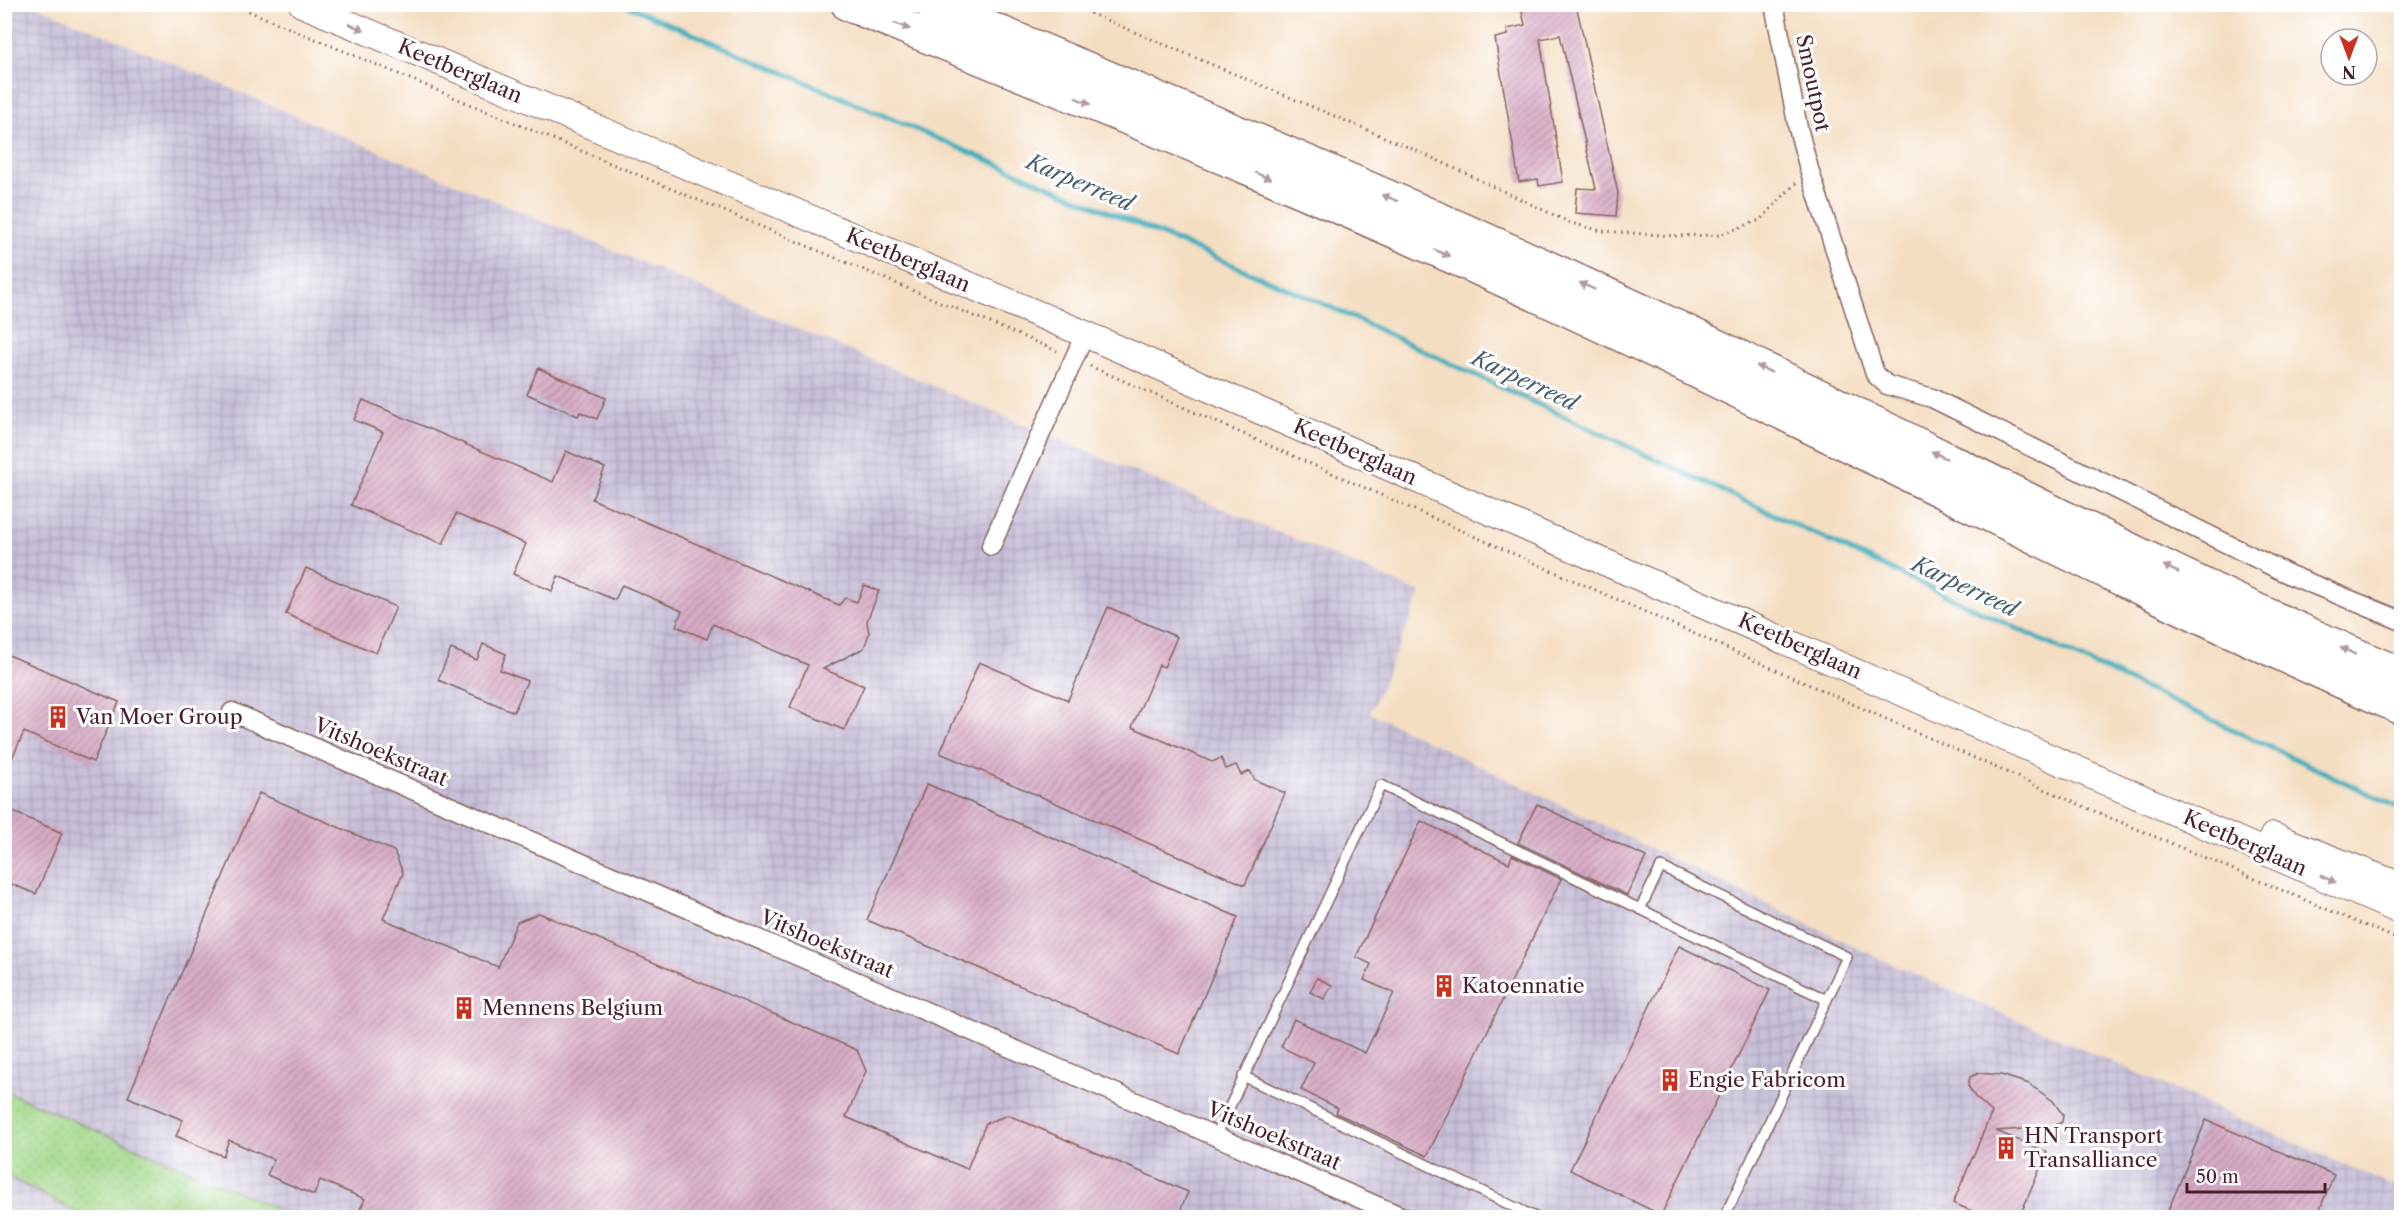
<svg xmlns="http://www.w3.org/2000/svg" width="2406" height="1222" viewBox="0 0 2406 1222" font-family="'Libre Caslon Text',serif">
<defs>
<pattern id="industrial-grid" width="8" height="8" patternUnits="userSpaceOnUse" patternTransform="scale(1.5)"><rect width="8" height="8" fill="#c8bfd8"/><path d="M0 4h8M4 0v8" fill="none" stroke="#ada4ba"/></pattern>
<pattern id="grass-dots" width="8" height="8" patternUnits="userSpaceOnUse" patternTransform="scale(1.5)"><rect width="8" height="8" fill="#a0d788"/><path d="M2 2h.1M6 6h.1" fill="none" stroke="#8bb876" stroke-width="1.8" stroke-linecap="round"/></pattern>
<pattern id="building-hatch" width="6" height="6" patternUnits="userSpaceOnUse" patternTransform="scale(1.5)"><rect width="6" height="6" fill="#d8abc5"/><path d="M-1 1l2-2M0 6l6-6M5 7l2-2" fill="none" stroke="#b18ba0"/></pattern>
</defs>
<rect width="100%" height="100%" fill="#fff"/>
<filter id="ink" filterUnits="userSpaceOnUse"><feTurbulence type="fractalNoise" baseFrequency=".0167" numOctaves="2"/><feDisplacementMap in="SourceGraphic" scale="12" xChannelSelector="R" yChannelSelector="G"/><feConvolveMatrix kernelMatrix="1 2 1 2 8 2 1 2 1" color-interpolation-filters="sRGB"/></filter>
<filter id="wash" filterUnits="userSpaceOnUse"><feTurbulence type="fractalNoise" baseFrequency=".008" numOctaves="4" result="noise"/><feDisplacementMap in="SourceGraphic" scale="24" xChannelSelector="R" yChannelSelector="G"/><feGaussianBlur stdDeviation="1.35" result="paint"/><feColorMatrix in="noise" values="0 0 0 0 0 0 0 0 0 0 0 0 0 0 0 0 0 1.4 0 .05"/><feComposite in="paint" operator="in"/></filter>
<g filter="url(#wash)">
<rect width="100%" height="100%" fill="#f4dec2"/>
<!-- industrial -->
<g fill="url(#industrial-grid)">
<path d="M32,4L1421,593L1370,713L1876,957L2390,1185L2401,1182V1217H296L5,1091L4,5Z"/>
<path d="M4,1175H5L86,1217H5Z"/>
</g>
<!-- grass -->
<path fill="url(#grass-dots)" stroke="#757b5a" stroke-width="1.5" d="M5,1091L296,1217H86L5,1175Z"/>
<g fill="none" stroke-linecap="round" stroke-linejoin="round">
<!-- stream -->
<path stroke="#40aebd" stroke-width="5" d="M623,4L1326,305L2402,809"/>
</g>
<g id="blocks">
<!-- building -->
<g fill="url(#building-hatch)">
<path d="M1520,4H1576L1618,193L1616,216L1575,213L1577,188L1596,189L1560,35L1540,39L1563,182L1539,186L1538,179L1519,182L1495,38L1508,35L1507,29L1525,25Z"/>
<path d="M538,368L606,398L597,419L580,412L578,416L527,394Z"/>
<path d="M363,400L553,482L566,451L605,468L592,499L839,605L845,598L857,602L864,585L879,591L867,621L869,634L864,648L823,669L864,686L844,730L790,707L808,665L713,624L707,639L676,626L682,611L622,585L615,600L558,576L552,591L513,574L526,544L456,514L443,544L351,505L383,432L354,420Z"/>
<path d="M306,568L396,607L376,653L286,614Z"/>
<path d="M1108,607L1177,637L1164,667L1159,665L1132,727L1212,762L1221,758L1226,769L1236,765L1241,775L1250,771L1255,780L1285,793L1245,885L940,753L979,662L1068,700Z"/>
<path d="M483,644L506,654L500,670L527,681L514,712L438,680L451,649L477,660Z"/>
<path d="M4,653L119,702L93,762L24,732L4,776Z"/>
<path d="M927,784L1238,917L1179,1054L867,920Z"/>
<path d="M259,793L394,851L403,873L383,919L498,967L517,922L539,913L857,1050L866,1071L846,1117L967,1169L986,1123L1008,1115L1188,1192L1177,1218H366L358,1214L365,1199L320,1180L314,1195L267,1175L274,1160L229,1140L223,1156L176,1136L183,1120L128,1097Z"/>
<path d="M1537,804L1646,857L1627,895L1518,843Z"/>
<path d="M4,808L62,833L36,894L4,881Z"/>
<path d="M1421,821L1509,863L1512,855L1561,879L1427,1156L1336,1113L1338,1108L1301,1090L1314,1063L1281,1047L1294,1019L1365,1053L1394,993L1364,980L1371,964L1356,957Z"/>
<path d="M1679,946L1770,990L1661,1215L1570,1170Z"/>
<path d="M1317,978L1332,985L1324,999L1310,992Z"/>
<path d="M1979,1073L2001,1075L2029,1084L2053,1101L2063,1115L2062,1122L2053,1127L1996,1131L2047,1152L2019,1218H1988L1953,1203L1992,1112L1975,1097L1968,1086L1970,1077Z"/>
<path d="M2206,1120L2334,1175L2316,1218H2165Z"/>
</g>
</g>
</g>
<g filter="url(#ink)">
<use href="#blocks" fill-opacity="0" stroke="#866260" stroke-width="1.5"/>
<g fill="none" stroke-linecap="round" stroke-linejoin="round">
<!-- lane casing -->
<g stroke="#866260" stroke-width="12">
<g id="lane">
<path d="M1243,1076L1537,1218"/>
<path d="M1216,1136L1381,785L1640,909"/>
<path d="M1724,1218L1847,957L1661,867L1640,909L1827,1000"/>
</g>
</g>
<!-- street casing -->
<g stroke="#866260" stroke-width="21">
<g id="street">
<path d="M1774,4L1798,128L1809,169L1875,374L1887,385L1932,398L2290,575L2402,621"/>
<path d="M991,546L1085,334"/>
<path d="M232,712L1405,1218"/>
</g>
</g>
<!-- secondary casing -->
<g stroke="#866260" stroke-width="28">
<g id="secondary">
<path d="M302,4L1085,334L2402,912"/>
<path d="M2273,836L2402,886"/>
</g>
</g>
<!-- highway casing -->
<g stroke="#866260" stroke-width="36">
<g id="highway">
<path d="M848,4C1097,105 1347,205 1590,320C1861,448 2126,588 2402,708"/>
<path d="M932,4C1180,108 1427,210 1670,324C1915,439 2153,569 2402,675"/>
</g>
</g>
<!-- path -->
<g stroke="#866260" stroke-width="3" stroke-dasharray="1.5 4.5" stroke-linecap="butt">
<path d="M232,4L1057,351"/>
<path d="M1068,4L1422,153L1571,223L1602,231L1675,236L1719,235L1760,220L1796,183"/>
<path d="M1090,366L2085,807L2402,941"/>
</g>
<!-- lane -->
<use href="#lane" stroke="#fff" stroke-width="9"/>
<!-- street -->
<use href="#street" stroke="#fff" stroke-width="18"/>
<!-- secondary -->
<use href="#secondary" stroke="#fff" stroke-width="26"/>
<!-- highway -->
<use href="#highway" stroke="#fff" stroke-width="33"/>
</g>
<!-- one-way arrows -->
<defs><path id="oneway-solid" d="M-6-.8H1V-3.2L6.5 0L1 3.2V.8H-6Z" transform="scale(1.5)"/></defs>
<g fill="#ae9aa0">
<use href="#oneway-solid" transform="translate(902 26) rotate(22)"/>
<use href="#oneway-solid" transform="translate(356 27) rotate(23)"/>
<use href="#oneway-solid" transform="translate(1083 101) rotate(23)"/>
<use href="#oneway-solid" transform="translate(1263 176) rotate(23)"/>
<use href="#oneway-solid" transform="translate(1390 198) rotate(-157)"/>
<use href="#oneway-solid" transform="translate(1442 253) rotate(24)"/>
<use href="#oneway-solid" transform="translate(1587 286) rotate(-155)"/>
<use href="#oneway-solid" transform="translate(1764 369) rotate(-154)"/>
<use href="#oneway-solid" transform="translate(1939 455) rotate(-154)"/>
<use href="#oneway-solid" transform="translate(2171 569) rotate(-154)"/>
<use href="#oneway-solid" transform="translate(2348 651) rotate(-155)"/>
<use href="#oneway-solid" transform="translate(2328 879) rotate(24)"/>
</g>
</g>
<!-- icons -->
<defs>
<g id="building-bare" transform="scale(1.8)"><path d="M-4-6H4V6H1V3H-1V6H-4ZM-2.5-4.3h1.7v1.8h-1.7ZM.8-4.3h1.7v1.8H.8ZM-2.5-1h1.7V.8h-1.7ZM.8-1h1.7V.8H.8Z" fill="#c8321e" stroke="#fff" stroke-width="2.5" paint-order="stroke"/></g>
</defs>
<g fill-rule="evenodd">
<use href="#building-bare" x="58" y="717"/>
<use href="#building-bare" x="1444" y="986"/>
<use href="#building-bare" x="464" y="1008"/>
<use href="#building-bare" x="1670" y="1080"/>
<use href="#building-bare" x="2006" y="1148"/>
</g>
<g text-anchor="middle" stroke-width="6" stroke-linejoin="round" paint-order="stroke">
<!-- street labels -->
<g font-size="21" fill="#4a1f2b" stroke="#fff">
<text transform="translate(460 71) rotate(23)" y="7">Keetberglaan</text>
<text transform="translate(1813 83) rotate(78)" y="7">Smoutpot</text>
<text transform="translate(908 260) rotate(23)" y="7">Keetberglaan</text>
<text transform="translate(1355 452) rotate(24)" y="7">Keetberglaan</text>
<text transform="translate(1800 646) rotate(24)" y="7">Keetberglaan</text>
<text transform="translate(381 752) rotate(23)" y="7">Vitshoekstraat</text>
<text transform="translate(2245 843) rotate(24)" y="7">Keetberglaan</text>
<text transform="translate(827 944) rotate(23)" y="7">Vitshoekstraat</text>
<text transform="translate(1274 1136) rotate(23)" y="7">Vitshoekstraat</text>
</g>
<!-- poi labels -->
<g font-size="21" fill="#4a1f2b" stroke="#fff" text-anchor="start">
<text x="76" y="724">Van Moer Group</text>
<text x="1462" y="993">Katoennatie</text>
<text x="482" y="1015">Mennens Belgium</text>
<text x="1688" y="1087">Engie Fabricom</text>
<text x="2024" y="1143">HN Transport<tspan x="2024" dy="24">Transalliance</tspan></text>
</g>
<!-- water labels -->
<g font-size="22" font-style="italic" fill="#465f6d" stroke="#fff">
<text transform="translate(1080 182) rotate(23)" y="8">Karperreed</text>
<text transform="translate(1525 380) rotate(25)" y="8">Karperreed</text>
<text transform="translate(1965 586) rotate(25)" y="8">Karperreed</text>
</g>
</g>
<!-- margin -->
<rect width="2406" height="1222" fill="none" stroke="#fff" stroke-width="24"/>
<!-- north arrow -->
<g transform="translate(2349 57) rotate(180)"><circle r="28" fill="#ffffff" stroke="#b7a5aa" stroke-width="1.5"/>
<path d="M0-4.5L10 22L0 15L-10 22Z" fill="#c8321e"/>
<text y="-9" font-size="16" font-weight="bold" text-anchor="middle" fill="#4a1f2b">N</text>
</g>
<!-- scale -->
<path d="M2187 1183v9h138v-9" fill="none" stroke="#4a1f2b" stroke-width="3"/>
<text x="2196" y="1183" font-size="18" fill="#4a1f2b" stroke="#ffffff" stroke-width="4.5" paint-order="stroke">50 m</text>
</svg>
